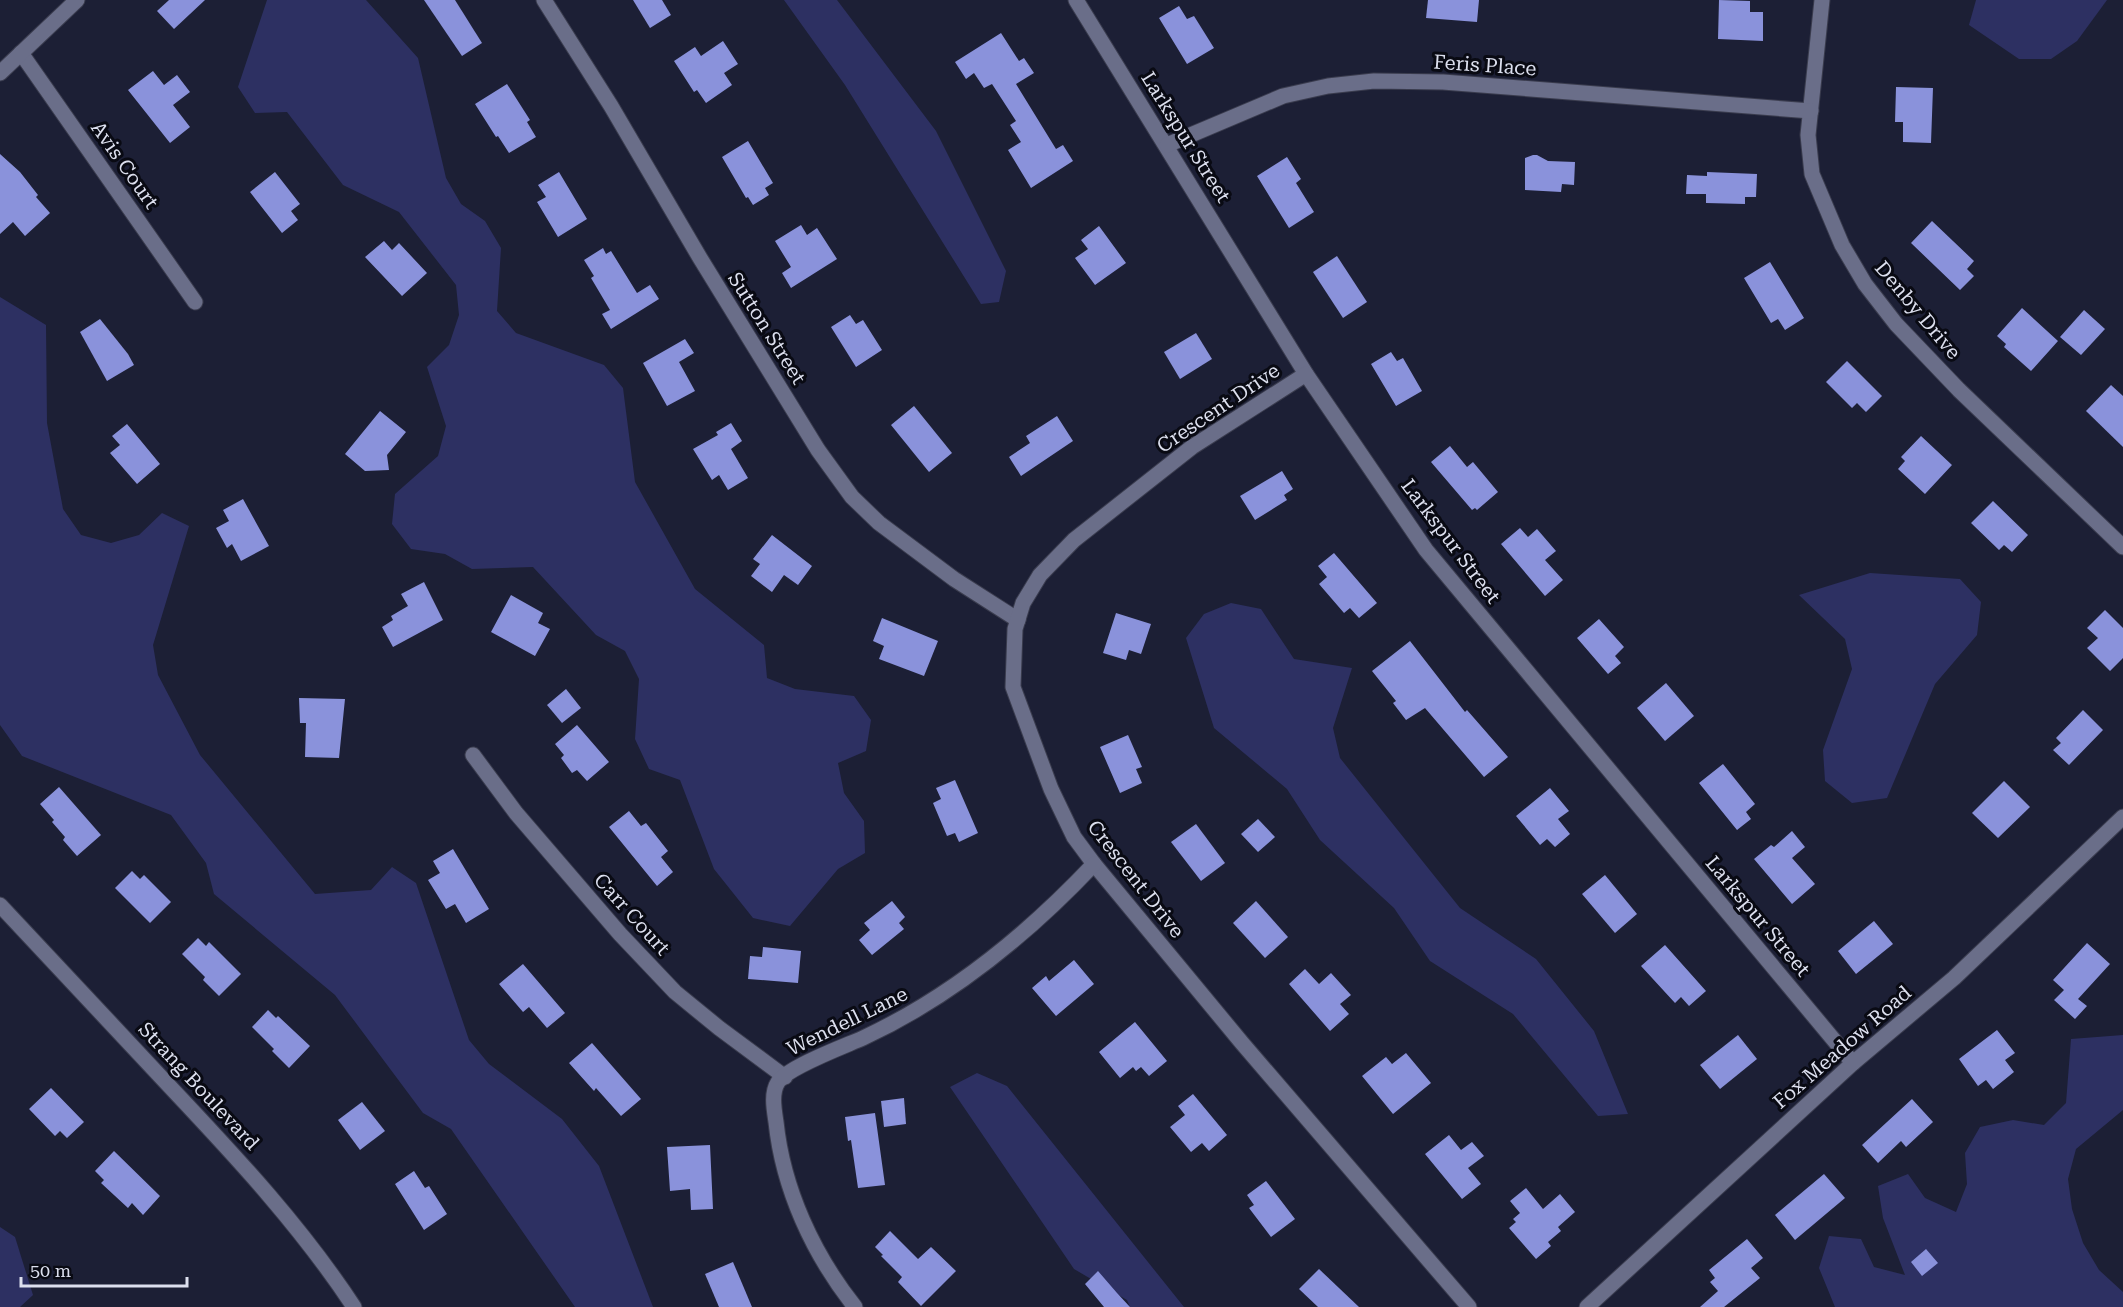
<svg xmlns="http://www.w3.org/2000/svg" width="2123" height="1307" viewBox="0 0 2123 1307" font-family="'Roboto Serif',serif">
<rect width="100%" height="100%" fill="#1c1f35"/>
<!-- green -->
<g fill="#2d3062">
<path d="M267,0H366L418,58L446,178L461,204L485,221L501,248L497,311L516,333L604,365L623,388L635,482L695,589L764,645L767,678L795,689L854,696L871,720L866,751L838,763L844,793L864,821L865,853L838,869L790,926L753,918L714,869L680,780L649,769L635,739L639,679L625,651L596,635L533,567L472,569L445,554L411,549L392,524L395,494L438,456L446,426L427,367L449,345L459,315L456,285L399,212L343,185L287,112L255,113L238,87Z"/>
<path d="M784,0H837L936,131L1006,271L999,302L981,304L845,85Z"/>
<path d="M1976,0H2107L2077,41L2051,59H2019L1969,25Z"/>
<path d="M0,297L46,325L47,423L63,509L81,535L111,543L139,535L162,513L189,526L153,645L158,675L200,755L315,894L371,890L392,867L416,883L469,1040L489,1064L562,1119L599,1166L653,1307H575L451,1129L423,1113L335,995L214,894L206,863L171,815L22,756L0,725Z"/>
<path d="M1870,573L1960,579L1981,602L1977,635L1935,684L1887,798L1852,803L1825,781L1823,750L1852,669L1845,639L1799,595Z"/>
<path d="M1231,603L1261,609L1294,659L1352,668L1333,728L1340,758L1460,908L1536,959L1594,1031L1628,1114L1598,1116L1513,1014L1430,961L1394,908L1320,840L1287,789L1214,728L1186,638L1204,614Z"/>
<path d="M2123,1035V1110L2076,1149L2068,1179L2072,1209L2083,1243L2099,1270L2123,1292V1307H1835L1819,1268L1829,1236L1861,1239L1874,1267L1905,1275L1883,1218L1878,1186L1908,1174L1925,1198L1956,1212L1967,1184L1965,1153L1980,1127L2013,1120L2044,1125L2066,1103L2071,1039Z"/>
<path d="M977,1073L1007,1086L1184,1307H1130L1127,1300L1074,1269L950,1087Z"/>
<path d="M0,1227L15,1237L33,1295L20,1307H0Z"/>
</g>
<!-- building -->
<g fill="#8a92db">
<path d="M169,0H205L174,29L157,11Z"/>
<path d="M424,0H455L482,43L462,56Z"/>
<path d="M633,0H662L671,15L650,28Z"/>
<path d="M1428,0H1479L1477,22L1426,18Z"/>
<path d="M1719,0L1750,1V12H1763V41L1718,39Z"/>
<path d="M1179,6L1187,19L1194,16L1214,48L1187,64L1159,18Z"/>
<path d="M1001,33L1019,61L1024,58L1034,73L1016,84L1056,149L1063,145L1073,161L1031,188L1008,150L1021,142L1010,125L1016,121L992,84L984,88L974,73L966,79L955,62Z"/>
<path d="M723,41L738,64L724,73L732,85L706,103L697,90L694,92L674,61L695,47L701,56Z"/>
<path d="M153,71L164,85L177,75L190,92L173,105L190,127L170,143L128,90Z"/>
<path d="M507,84L530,120L527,122L536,137L509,153L498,136L496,137L475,104Z"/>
<path d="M1896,87L1933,88L1931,143L1903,142V122H1895Z"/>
<path d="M748,141L773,183L765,188L769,195L753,205L748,197L746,198L722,157Z"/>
<path d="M0,154L20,172L38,195L36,197L50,213L25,236L13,222L0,234Z"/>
<path d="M1533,155H1537L1548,161L1575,162L1574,185L1562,184L1561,192L1525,190V158Z"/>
<path d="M1287,157L1301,179L1296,183L1314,212L1289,228L1257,176Z"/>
<path d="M275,172L300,204L291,211L298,220L282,233L250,192Z"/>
<path d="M559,172L587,219L558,237L537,202L546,197L538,185Z"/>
<path d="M1707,172L1757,174L1756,197H1745V204L1706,203V194H1686L1687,175L1707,176Z"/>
<path d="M1932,221L1974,261L1967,269L1974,276L1960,290L1911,243Z"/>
<path d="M801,225L807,235L817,228L837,259L791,288L782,273L791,267L775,241Z"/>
<path d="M1099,226L1126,263L1095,285L1075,258L1088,249L1081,240Z"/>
<path d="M384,241L392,250L399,243L427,273L402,296L365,257Z"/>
<path d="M603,248L606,254L611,251L637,293L650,285L659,299L611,329L602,314L610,310L591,278L594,276L584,260Z"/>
<path d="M1337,256L1367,302L1343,318L1313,272Z"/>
<path d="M1770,262L1804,318L1785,330L1778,319L1771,323L1744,278Z"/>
<path d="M2022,308L2058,341L2031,371L2004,347L2006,344L1997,336Z"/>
<path d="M2084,310L2105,329L2081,355L2060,337Z"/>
<path d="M850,315L856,324L863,320L882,350L856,367L831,327Z"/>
<path d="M100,319L128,354L134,365L107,381L80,332Z"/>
<path d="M1196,333L1212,359L1180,379L1164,352Z"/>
<path d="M685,339L694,353L679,362L695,391L667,406L643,363Z"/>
<path d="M1391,352L1397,361L1403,358L1422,391L1396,406L1371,364Z"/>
<path d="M1847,361L1882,396L1866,412L1857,403L1852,408L1826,382Z"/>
<path d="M2111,385L2123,396V447L2086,411Z"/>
<path d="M914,406L952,453L929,472L891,425Z"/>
<path d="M380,411L406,432L387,455L389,470L365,471L345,454Z"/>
<path d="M1057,416L1073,441L1021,476L1009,457L1030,443L1026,436Z"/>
<path d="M731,423L742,441L731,449L748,478L728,490L719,475L712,480L693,449L718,435L716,432Z"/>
<path d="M127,424L160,464L137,484L110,453L120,445L112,436Z"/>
<path d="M1921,436L1952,465L1925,494L1898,469L1905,461L1901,457Z"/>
<path d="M1450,446L1467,467L1473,462L1498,492L1477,510L1475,508L1472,510L1431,462Z"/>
<path d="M1282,471L1293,489L1284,495L1287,500L1255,520L1240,496Z"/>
<path d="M243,499L269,546L241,561L232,544L227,548L216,528L229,521L223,510Z"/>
<path d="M1993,501L2028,535L2012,552L2004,545L1999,550L1971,523Z"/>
<path d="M1520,528L1528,537L1537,529L1556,551L1545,560L1563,580L1545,596L1501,544Z"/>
<path d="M772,535L812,566L798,585L784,575L772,592L751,576L760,564L753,559Z"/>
<path d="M1334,553L1377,603L1359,618L1350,608L1344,613L1319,584L1327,577L1318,566Z"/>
<path d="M424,582L443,620L393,647L382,627L393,620L391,616L408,606L401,594Z"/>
<path d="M511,595L543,613L538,623L550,629L535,656L491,632Z"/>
<path d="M2105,610L2123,628V658L2110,671L2087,648L2098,638L2087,628Z"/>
<path d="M1116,613L1151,624L1141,654L1129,650L1126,660L1103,653Z"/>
<path d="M882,618L938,641L924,676L879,659L884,646L873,641Z"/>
<path d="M1599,619L1624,647L1615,656L1621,663L1608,674L1577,638Z"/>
<path d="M1410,641L1465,712L1467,710L1508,757L1484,777L1425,708L1406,720L1393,703L1396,701L1372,671Z"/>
<path d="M1666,683L1694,716L1665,741L1637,708Z"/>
<path d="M566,689L581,708L562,723L547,705Z"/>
<path d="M299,698L345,699L339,758L305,757L306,723H300Z"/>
<path d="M2083,710L2103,730L2069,765L2053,750L2061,743L2056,738Z"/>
<path d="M577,725L609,762L587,781L577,770L572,773L561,758L564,755L555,744Z"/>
<path d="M1128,735L1142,767L1136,769L1142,783L1120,793L1100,747Z"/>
<path d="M1723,764L1755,804L1746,812L1751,819L1737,830L1699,783Z"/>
<path d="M955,780L978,833L959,842L955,833L947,836L933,803L941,799L936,788Z"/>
<path d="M2004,781L2030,807L1998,838L1972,813Z"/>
<path d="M59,787L101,835L77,856L63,840L65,837L52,822L54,820L40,804Z"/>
<path d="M1550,788L1569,811L1558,819L1570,834L1555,847L1547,839L1540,845L1516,816Z"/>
<path d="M629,811L641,826L646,823L668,851L661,857L673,872L657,886L609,827Z"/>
<path d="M1258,819L1275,837L1258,852L1241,834Z"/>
<path d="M1196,824L1225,863L1201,881L1171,842Z"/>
<path d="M1792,831L1805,847L1792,858L1815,884L1792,904L1754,859L1771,845L1774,847Z"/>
<path d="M453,849L489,909L466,923L455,904L446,909L428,880L440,873L433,861Z"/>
<path d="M132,871L140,879L144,875L171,902L150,923L115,888Z"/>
<path d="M1605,875L1637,914L1615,933L1582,894Z"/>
<path d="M892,901L905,917L899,923L904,929L872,955L859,940L870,930L864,923Z"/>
<path d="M1256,901L1288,937L1265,958L1233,923Z"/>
<path d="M1874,921L1893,944L1856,974L1838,951Z"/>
<path d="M198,938L206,946L209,942L241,974L219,996L203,980L205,977L182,954Z"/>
<path d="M2087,943L2110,964L2078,999L2087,1006L2075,1019L2054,1000L2064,990L2053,980Z"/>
<path d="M1665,945L1706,991L1689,1006L1681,997L1675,1003L1641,966Z"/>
<path d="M763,947L801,951L798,983L748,979L750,956L762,957Z"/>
<path d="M1074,960L1094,984L1056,1016L1032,988L1046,976L1049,981Z"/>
<path d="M523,964L565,1013L547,1028L529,1007L523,1012L499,984Z"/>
<path d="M1305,969L1319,984L1331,973L1351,995L1340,1004L1349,1014L1330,1031L1289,984Z"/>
<path d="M268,1010L276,1018L278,1016L310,1046L289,1068L272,1051L274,1049L252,1027Z"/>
<path d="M1135,1022L1167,1061L1149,1076L1141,1067L1136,1071L1133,1067L1120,1078L1099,1052Z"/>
<path d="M1997,1030L2015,1053L2005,1060L2014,1072L1993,1089L1986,1080L1978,1086L1959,1059Z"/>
<path d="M1738,1035L1757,1059L1720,1089L1700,1065Z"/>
<path d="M592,1043L641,1099L621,1116L596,1088L594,1091L569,1063Z"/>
<path d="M1406,1053L1431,1083L1393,1114L1362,1076L1386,1057L1392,1064Z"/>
<path d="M51,1088L84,1122L67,1138L60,1131L55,1136L29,1109Z"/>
<path d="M1193,1094L1227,1135L1209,1151L1202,1143L1191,1152L1170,1127L1185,1115L1178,1106Z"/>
<path d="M904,1098L906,1124L884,1127L881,1101Z"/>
<path d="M1912,1099L1933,1122L1906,1147L1901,1141L1878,1163L1862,1145Z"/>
<path d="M362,1102L385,1131L360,1150L338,1120Z"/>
<path d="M875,1113L885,1185L858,1188L851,1140L848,1141L845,1117Z"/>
<path d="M1449,1135L1461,1150L1472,1142L1484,1156L1468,1168L1481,1184L1462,1199L1425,1154Z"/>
<path d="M710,1145L713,1209L691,1210L690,1189L670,1191L667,1147Z"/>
<path d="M114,1151L160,1196L143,1215L132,1203L128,1208L101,1183L104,1180L95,1171Z"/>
<path d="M414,1171L425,1188L429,1186L447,1214L424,1230L395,1184Z"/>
<path d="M1824,1174L1845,1198L1795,1240L1775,1215Z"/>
<path d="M1266,1181L1295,1219L1271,1237L1249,1208L1254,1205L1247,1195Z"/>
<path d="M1526,1188L1543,1209L1560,1194L1575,1212L1558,1227L1561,1231L1548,1242L1551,1246L1536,1259L1509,1228L1516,1222L1513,1219L1520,1213L1510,1201Z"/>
<path d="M890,1231L918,1259L931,1247L956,1271L921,1306L898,1282L902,1277L881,1256L883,1255L875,1247Z"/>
<path d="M1747,1239L1763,1258L1751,1268L1760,1278L1724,1307H1700L1718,1291L1710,1282L1715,1278L1709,1270Z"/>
<path d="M1926,1249L1938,1263L1922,1276L1911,1262Z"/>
<path d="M733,1262L752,1307H719L705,1274Z"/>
<path d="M1319,1269L1359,1307H1318L1299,1289Z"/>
<path d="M1098,1271L1117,1293L1130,1307H1104L1085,1284Z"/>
</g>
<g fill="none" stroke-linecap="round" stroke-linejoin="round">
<!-- street casing -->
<g stroke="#3a3c4e" stroke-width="17">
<g id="street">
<path d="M544,0L611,106L700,258L818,450L852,497L879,523L954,579L1018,620"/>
<path d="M1076,0L1306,374L1426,550L1853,1063"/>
<path d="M1822,0L1808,135L1812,174L1842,245L1865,284L1896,324L1959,390L2123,547"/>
<path d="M21,53L195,302"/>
<path d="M0,73L77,0"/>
<path d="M1167,145L1283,96L1328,86L1374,81L1443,82L1811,111"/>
<path d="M1306,374L1192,447L1074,540L1040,575L1023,603L1015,629L1013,687L1051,789L1074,837L1094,864L1242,1043L1469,1307"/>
<path d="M473,755L516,813L620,934L675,992L719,1028L785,1077"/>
<path d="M0,905C58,967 116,1029 174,1091C239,1160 302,1228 354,1307"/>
<path d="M855,1307C813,1254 783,1189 776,1122C774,1109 771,1093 778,1082C788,1067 845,1046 863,1038C951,997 1027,935 1094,864"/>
<path d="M1587,1307L1853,1063L1954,978L2123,817"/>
</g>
</g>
<!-- street -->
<use href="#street" stroke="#6a6e89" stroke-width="15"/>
</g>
<g text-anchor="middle" stroke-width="6" stroke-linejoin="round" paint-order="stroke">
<!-- street labels -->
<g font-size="20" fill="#dcdfee" stroke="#090a13">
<text transform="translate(1485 65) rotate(4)" y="7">Feris Place</text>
<text transform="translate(1186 137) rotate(58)" y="7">Larkspur Street</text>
<text transform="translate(125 165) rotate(55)" y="7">Avis Court</text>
<text transform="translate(1918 310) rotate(50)" y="7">Denby Drive</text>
<text transform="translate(767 328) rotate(58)" y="7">Sutton Street</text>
<text transform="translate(1218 408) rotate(-34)" y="7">Crescent Drive</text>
<text transform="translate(1451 541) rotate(53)" y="7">Larkspur Street</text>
<text transform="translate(1136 879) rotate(52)" y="7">Crescent Drive</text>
<text transform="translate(632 914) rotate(48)" y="7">Carr Court</text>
<text transform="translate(1758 916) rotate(50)" y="7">Larkspur Street</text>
<text transform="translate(847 1021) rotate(-26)" y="7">Wendell Lane</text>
<text transform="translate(1842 1047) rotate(-41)" y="7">Fox Meadow Road</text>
<text transform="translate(199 1086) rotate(47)" y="7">Strang Boulevard</text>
</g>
</g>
<!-- scale -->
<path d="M21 1277v9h166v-9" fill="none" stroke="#dcdfee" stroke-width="3"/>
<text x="30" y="1277" font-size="18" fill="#dcdfee" stroke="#090a13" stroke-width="4.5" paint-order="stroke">50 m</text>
</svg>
